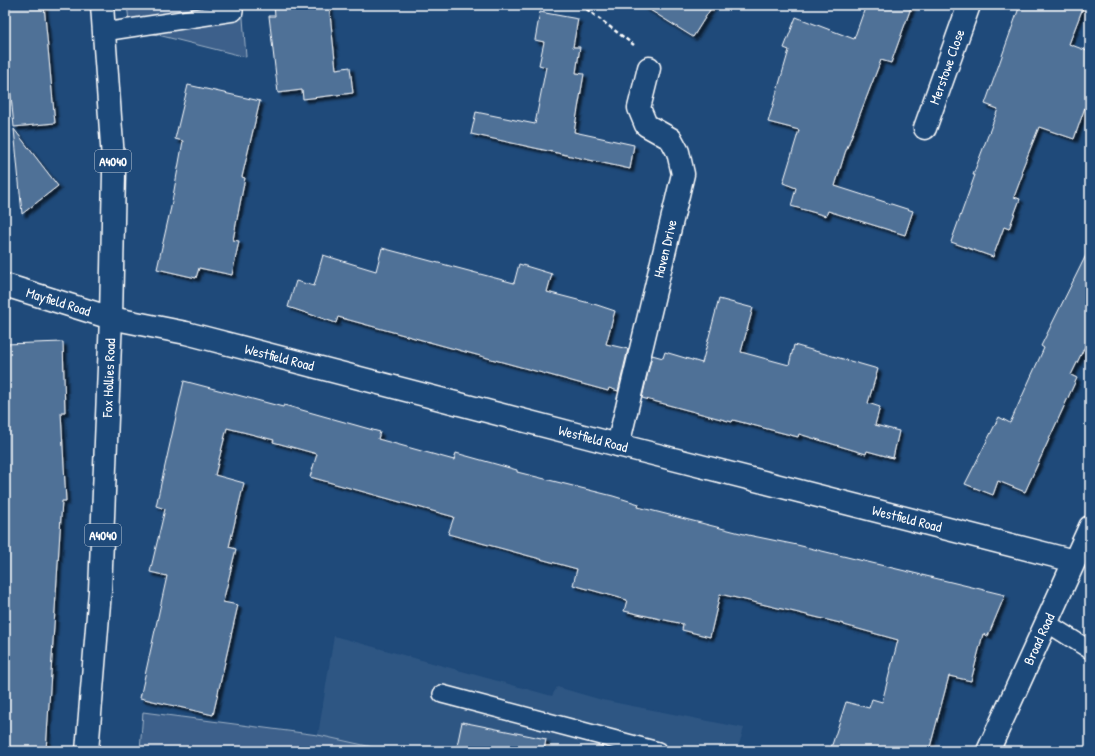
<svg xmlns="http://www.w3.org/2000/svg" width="1095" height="756" viewBox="0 0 1095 756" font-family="'Patrick Hand',sans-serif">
<defs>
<filter id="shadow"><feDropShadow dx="3.5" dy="3.5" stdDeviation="1" flood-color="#0009"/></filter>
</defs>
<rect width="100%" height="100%" fill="#1f4a7a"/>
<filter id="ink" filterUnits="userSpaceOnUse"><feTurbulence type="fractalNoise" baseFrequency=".025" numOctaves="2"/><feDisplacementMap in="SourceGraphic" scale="8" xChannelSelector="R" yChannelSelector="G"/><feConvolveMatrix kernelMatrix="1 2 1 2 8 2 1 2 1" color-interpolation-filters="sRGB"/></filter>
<g filter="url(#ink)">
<!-- built -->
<path fill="#2e5683" d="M334,636L552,696L557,687L602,700L744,728L737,751H390L318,735Z"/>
<!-- green -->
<g fill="#3c618b" stroke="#9eb0c5">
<path d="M127,5H242L246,57L130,28Z"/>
<path d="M143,712L318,735L390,751H140Z"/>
</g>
<!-- building -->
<g fill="#507197" stroke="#fff" filter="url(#shadow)">
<path d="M5,5H44L55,123L14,127L5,33Z"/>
<path d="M274,5H329L336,69L350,67L353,93L303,99L302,90L278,93L269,16H275Z"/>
<path d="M642,5H713L693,37Z"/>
<path d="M866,5H912L891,63L881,60L845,153L835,186L913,211L905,235L828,211L826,216L791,206L796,188L783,183L799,130L768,122L789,50L784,48L796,17L854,39Z"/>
<path d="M1020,5H1084L1069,44L1090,52V93L1074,139L1039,127L1021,172L1023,173L1014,197L1020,199L1009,229L1004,227L993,257L951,242L975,175H973L998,109L985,104Z"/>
<path d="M540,12L578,19L573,47H580L576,73L584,74L574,132L634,145L630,169L471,134L476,112L535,124L546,67L539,65L544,42L535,40Z"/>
<path d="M188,85L260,101L242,177L245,178L233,240L239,241L232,275L199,268L196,278L157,269L171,207L183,141L175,139Z"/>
<path d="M14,129L58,186L22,214Z"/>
<path d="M1090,247V336L1071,375L1077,378L1025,492L998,481L993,495L965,484L999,417L1010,423L1044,348L1041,346Z"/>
<path d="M382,248L514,283L519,264L552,274L547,292L597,305L615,311L606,344L628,349L618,391L609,388L608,391L338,317L336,323L288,307L296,281L314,286L323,255L376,271Z"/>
<path d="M719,299L753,308L741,352L789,365L794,345L878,369L868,403L880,407L875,425L899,431L893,458L867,451L866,454L799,434L798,437L733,420L732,422L642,398L652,355L663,358L665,352L702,363Z"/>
<path d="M63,342L65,412H61L66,501H62L46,751H5V344Z"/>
<path d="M184,381L283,407L284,405L380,432L378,439L454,460L456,453L517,470V472L613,496L639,504L638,507L748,535L797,545L1005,595L988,636L983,634L971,681L949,676L929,751H830L846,702L869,708L872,699L882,702L898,640L844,625V624L720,594L710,637L682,630L683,624L624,611L627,600L573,585L577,569L448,534L454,517L310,477L317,454L273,442L274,440L227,428L215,475L244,483L229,547L236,549L223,602L238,605L213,715L140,698L167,576L150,572L165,509L156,506Z"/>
<path d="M462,722L546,739L544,751H456Z"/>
</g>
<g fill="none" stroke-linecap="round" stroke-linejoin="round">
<!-- lane casing -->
<g stroke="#fff" stroke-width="20">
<g id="lane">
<path d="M104,32L234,12V5"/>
<path d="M1047,623L1090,650"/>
<path d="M442,694L658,751"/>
</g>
</g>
<!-- street casing -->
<g stroke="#fff" stroke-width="25">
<g id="street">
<path id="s1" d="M925,128L969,5"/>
<path id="s2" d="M5,285L111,318L186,333L618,445L1074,561"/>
<path id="s3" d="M618,445L683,174L678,152L671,139L646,125L639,108L649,68"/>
<path id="s4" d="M988,751L1090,527"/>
</g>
</g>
<!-- primary casing -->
<g stroke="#fff" stroke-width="25">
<g id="primary">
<path id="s5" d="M87,751L100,591L111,318L114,173L102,5"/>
</g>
</g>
<!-- path -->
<path stroke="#fff" stroke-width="2.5" stroke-dasharray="4 3" stroke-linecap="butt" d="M581,5L634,45"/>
<!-- lane -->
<use href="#lane" stroke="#1f4a7a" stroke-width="17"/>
<!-- street -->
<use href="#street" stroke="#1f4a7a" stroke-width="22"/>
<!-- primary -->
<use href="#primary" stroke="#1f4a7a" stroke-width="22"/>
</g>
</g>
<g text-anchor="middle" stroke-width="3" stroke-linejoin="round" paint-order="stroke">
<!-- shield labels -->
<g fill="#1f4a7a" stroke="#bcc9d7" stroke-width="1">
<rect x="95" y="150" width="36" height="22" rx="3"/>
<rect x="85" y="524" width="36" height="22" rx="3"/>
</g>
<g font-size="13" font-weight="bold" fill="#fff">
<text x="113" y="166">A4040</text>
<text x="103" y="540">A4040</text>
</g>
<!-- street labels -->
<g font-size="14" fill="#fff" stroke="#1f4a7a">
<text dy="5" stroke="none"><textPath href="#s1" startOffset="65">Merstowe Close</textPath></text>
<text dy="5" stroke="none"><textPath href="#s3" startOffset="202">Haven Drive</textPath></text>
<text dy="5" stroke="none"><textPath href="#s2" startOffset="56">Mayfield Road</textPath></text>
<text dy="5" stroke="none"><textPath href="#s2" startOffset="284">Westfield Road</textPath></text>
<text dy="5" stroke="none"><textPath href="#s5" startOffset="374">Fox Hollies Road</textPath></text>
<text dy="5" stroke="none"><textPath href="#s2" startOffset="608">Westfield Road</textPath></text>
<text dy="5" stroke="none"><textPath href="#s2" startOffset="932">Westfield Road</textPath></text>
<text dy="5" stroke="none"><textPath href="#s4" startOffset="123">Broad Road</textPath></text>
</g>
</g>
<!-- margin -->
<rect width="1095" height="756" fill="none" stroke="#1f4a7a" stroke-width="20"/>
<rect x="10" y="10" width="1075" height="736" fill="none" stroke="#fff" stroke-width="1.5" filter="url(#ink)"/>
</svg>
